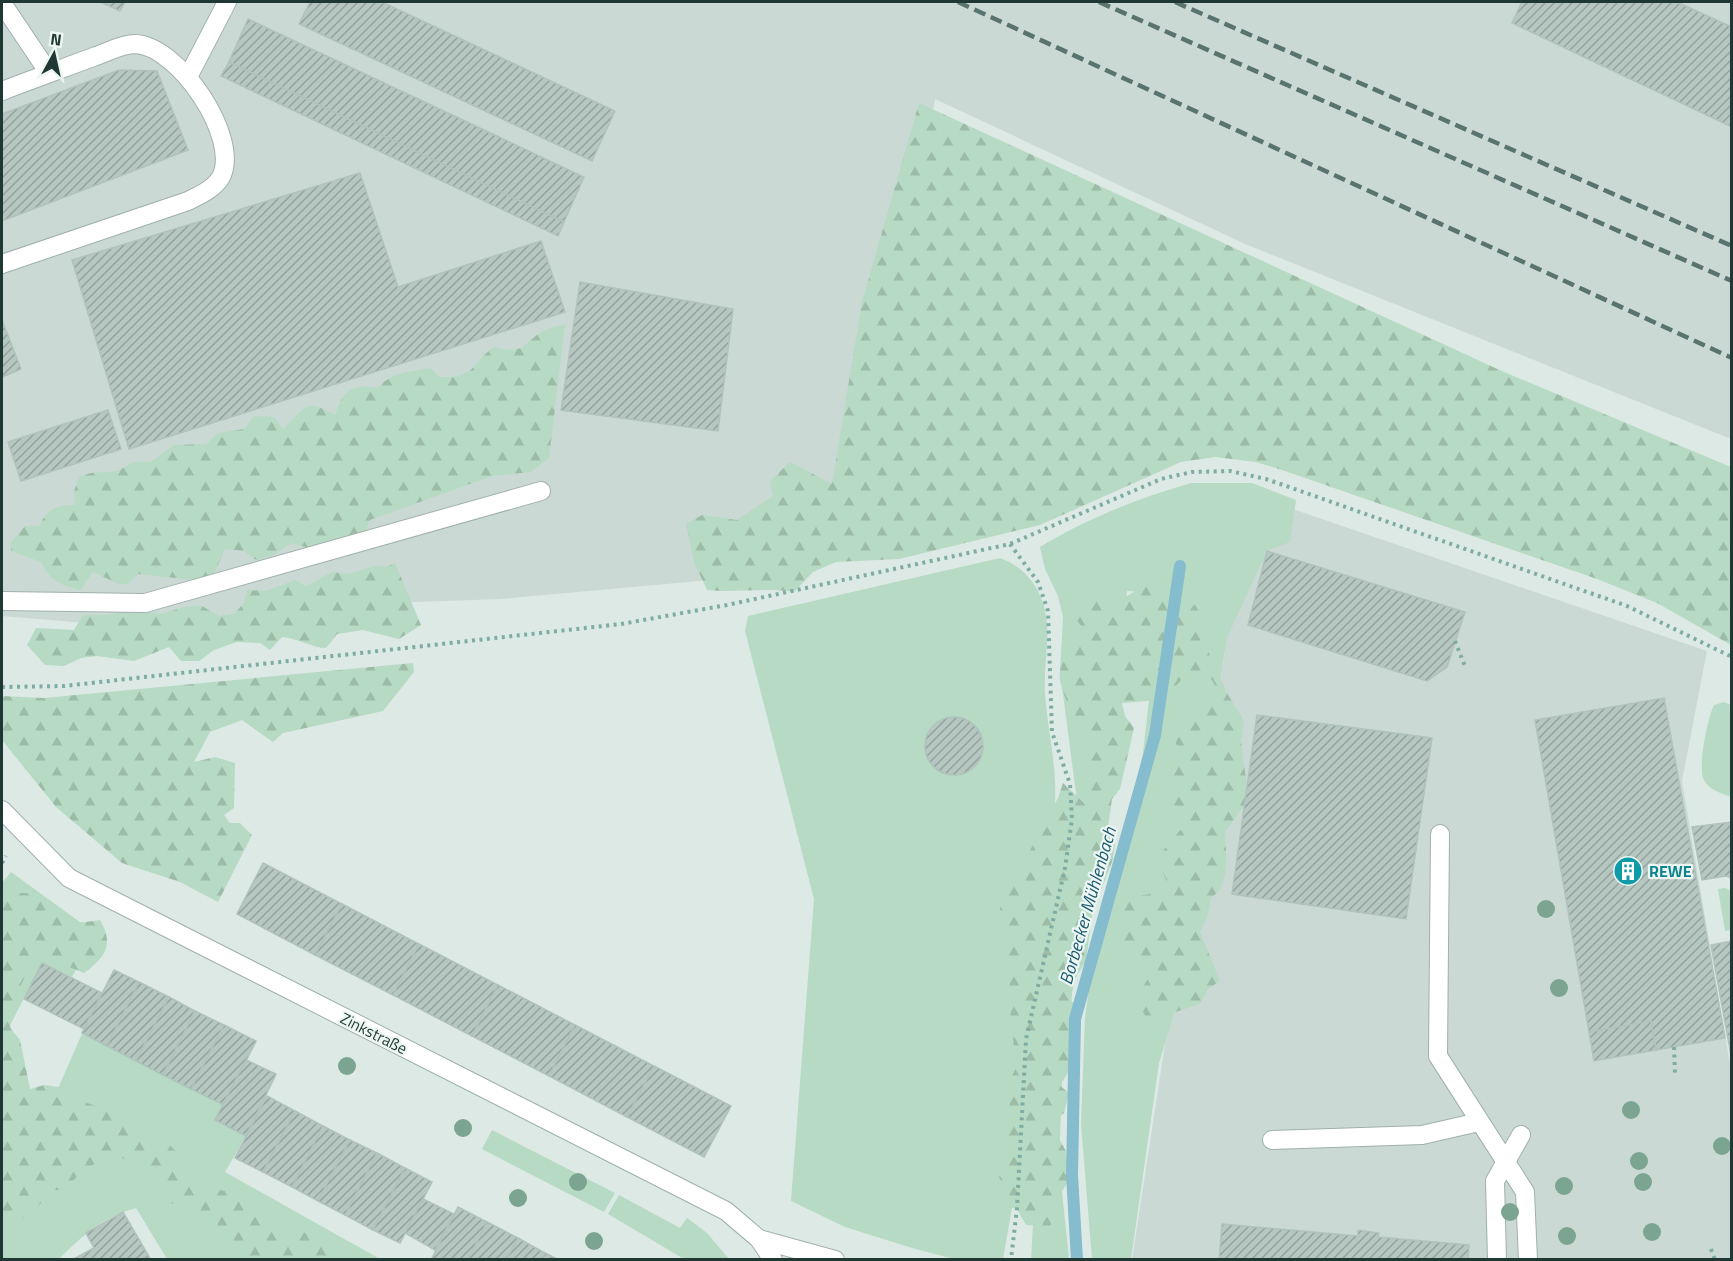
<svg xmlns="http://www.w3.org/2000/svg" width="1733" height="1261" viewBox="0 0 1733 1261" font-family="'Titillium Web',sans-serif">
<defs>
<pattern id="forest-firs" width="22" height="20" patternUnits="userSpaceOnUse" patternTransform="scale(1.5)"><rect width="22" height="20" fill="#b6dac3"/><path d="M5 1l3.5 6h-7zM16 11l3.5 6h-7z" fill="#9cbca8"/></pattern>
<pattern id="building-hatch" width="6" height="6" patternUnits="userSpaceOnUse" patternTransform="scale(1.5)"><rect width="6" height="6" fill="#b6c6c1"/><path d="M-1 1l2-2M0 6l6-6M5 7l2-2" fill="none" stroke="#93a29d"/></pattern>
</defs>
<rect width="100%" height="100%" fill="#dde9e5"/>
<!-- built -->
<g fill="#cbd9d4">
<path d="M2,2H1731V439L1245,244L935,99L919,202L840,541L711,580L501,599L360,604L180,631L2,616Z"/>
<path d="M1249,494L1707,651L1682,781L1731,1070V1259L1132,1260Z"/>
</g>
<!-- grass -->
<g fill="#b6dac3">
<path d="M1191,483H1252L1296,500L1290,542L1267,551L1227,638L1216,707L1205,891L1199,932L1159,1063L1131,1259H1092L1081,1124L1085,1018L1091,974L1113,894L1143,753L1161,593L1127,591L1105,807L1076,966L1063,1059L1059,1163L1069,1259L1031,1260L1036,1173L1078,809L1060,671L1063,617L1058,596L1045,569L1040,547C1086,519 1139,498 1191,483Z"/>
<path d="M1000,558C1023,566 1040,586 1045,611C1051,637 1043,668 1045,694C1048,733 1057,765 1055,804L1017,1208H1012L1003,1259H954L912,1248L845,1227L791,1201L814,899L745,631L748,616Z"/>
<path d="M1724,702L1731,705V797C1721,793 1709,790 1704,780C1697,768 1708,717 1714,705Z"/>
<path d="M11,872L95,933L72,977L42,963L2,1041V883Z"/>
<path d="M1725,888L1732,891L1731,930L1725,931L1718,889Z"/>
<path d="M84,1029L224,1105L215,1120L246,1136L225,1172L380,1259H167L136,1208C104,1216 81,1237 59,1259L2,1260V1077L53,1100Z"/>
<path d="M492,1130L615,1193L604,1212L482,1149Z"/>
<path d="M619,1195L680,1228L687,1218L707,1233L729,1259H684L608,1214Z"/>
</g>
<!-- forest -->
<g fill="url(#forest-firs)">
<path d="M919,103L1504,372L1731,467V645L1657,603L1597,579L1282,470L1256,462L1215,457L1181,462L1040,525L899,559L836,562L813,572L794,592C765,587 737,593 707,590L694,562L686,524L702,515L737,520L773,496L770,481L790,462L832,484L862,302Z"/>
<path d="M565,325L549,458L531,472L492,476L370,520L365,534L332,540L316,550L291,543L273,555L256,560L244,551L225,549L214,574L195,580L138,574L128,584H119L93,572L80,590C59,584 51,581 41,562L11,551V542L25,526H39C47,509 57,505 75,505L74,491L79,477L91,473L118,471L133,462H151L174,445L206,444L218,433L244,429L254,416L274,417L283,429C305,408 305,397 335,415C343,390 352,383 378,388C391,372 410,372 430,368L439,377C477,378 468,366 494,347C528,356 522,341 546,330C552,327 559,326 565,325Z"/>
<path d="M395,563L421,625L399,639L363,630L337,634L326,648C312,648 298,638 282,637L270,650L260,643L237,642L214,650L199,661H181L169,647L134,661L97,656L81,658L64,666L45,665L27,645L36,628L74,630L83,615H107L134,609L160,614L185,607L202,606L219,616L234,614L244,603L247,590L266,591L295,580L306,586L332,572L348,574L375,566L385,567Z"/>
<path d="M1147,584L1182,597L1196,606L1208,632L1207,649L1227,693L1244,721L1241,741L1247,787L1244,806L1225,832C1226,852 1231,885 1211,898L1208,915L1200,932L1220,981L1208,989L1200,1004L1157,1018L1146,1017L1141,1008L1139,993L1151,974C1141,962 1134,962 1125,953C1108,937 1122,912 1132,897L1150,894L1168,884L1162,870V852L1182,828C1175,796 1152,779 1181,750L1176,744L1177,722L1213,701L1215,685L1210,677L1181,680L1169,694L1147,701L1122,703L1125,716L1134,728L1120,789L1112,799L1108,827L1115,845L1112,862L1092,914L1086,961L1066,993C1069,998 1075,1004 1077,1009C1086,1031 1075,1069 1059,1085L1069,1093L1064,1113L1050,1123L1066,1151L1068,1182L1056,1200L1057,1215L1050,1226L1026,1225L999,1177L1009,1164L1002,1139L1009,1132C1005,1117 1011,1105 1005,1090L1016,1068L1000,906L1058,798L1063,783L1087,806C1086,800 1085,793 1085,787C1086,779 1091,772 1091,764C1091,738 1056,694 1060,671C1062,657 1080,647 1087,634L1075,618L1088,597L1122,599Z"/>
<path d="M413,663L414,672L383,711L283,733L273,742L242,720L210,732L194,762L215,757L235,763L234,808L224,815L230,823H240L252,835L218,902L180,882L122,863L56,807L2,740V696L44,698Z"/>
<path d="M24,893L42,895C66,921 63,926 100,920C114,944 106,957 84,973L43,956L29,967L7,1017L11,1029L20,1040L30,1089L44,1085L65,1088L68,1102C74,1102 82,1101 87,1103C117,1111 132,1139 164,1140L178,1153V1174L201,1192L218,1190L240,1193L268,1226L312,1234L317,1242L342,1259H251L209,1224L198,1210L184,1202L169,1204C156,1180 137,1166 114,1153L82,1171L65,1190H50C37,1211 24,1220 2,1229V899L8,894Z"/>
</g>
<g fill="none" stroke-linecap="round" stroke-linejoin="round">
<!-- stream -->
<path stroke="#85bcce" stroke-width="12" d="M1077,1260L1072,1175L1075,1019L1155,735L1180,566"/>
</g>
<!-- building -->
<g fill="url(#building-hatch)" stroke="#b0c2bc" stroke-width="1.5">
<path d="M101,2H125L120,11Z"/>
<path d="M310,2H382L615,111L592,161L299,24Z"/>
<path d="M1522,2H1677L1732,27V127L1512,23Z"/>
<path d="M248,19L584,177L564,222L229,62Z"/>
<path d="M229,62L564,222L558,236L221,76Z"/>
<path d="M119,70L157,71L188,150L2,221V114Z"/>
<path d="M360,173L398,287L541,241L565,312L129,449L72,260Z"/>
<path d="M580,282L733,309L718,431L561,410Z"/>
<path d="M2,320L21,369L2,377Z"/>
<path d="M108,410L121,449L21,481L8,442Z"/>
<path d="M1267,551L1465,612L1447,667L1427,681L1248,625Z"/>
<path d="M1664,698L1725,1038L1656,1050L1651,1021L1589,1032L1535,720Z"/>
<path d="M1257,715L1432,738L1406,919L1232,894Z"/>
<circle cx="954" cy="746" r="29"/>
<path d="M1732,822V878L1726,876L1702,880L1692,827Z"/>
<path d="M263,863L342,904L315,955L237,914Z"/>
<path d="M342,904L419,944L393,995L315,955Z"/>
<path d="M1732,941V1061L1711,945Z"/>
<path d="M419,944L498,985L472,1036L393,995Z"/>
<path d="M42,963L102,993L84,1029L24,999Z"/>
<path d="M114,970L139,982L107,1046L82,1033Z"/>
<path d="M139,982L169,997L136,1061L107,1046Z"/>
<path d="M498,985L575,1025L549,1076L472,1036Z"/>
<path d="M169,997L195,1011L163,1075L136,1061Z"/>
<path d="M195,1011L224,1025L191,1089L163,1075Z"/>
<path d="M1651,1021L1656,1050L1594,1061L1589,1032Z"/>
<path d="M224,1025L256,1041L224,1105L191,1089Z"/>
<path d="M575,1025L654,1066L627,1117L549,1076Z"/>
<path d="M246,1060L276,1074L246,1136L215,1120Z"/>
<path d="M654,1066L731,1106L704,1157L627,1117Z"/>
<path d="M267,1096L295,1111L263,1172L235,1158Z"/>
<path d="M295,1111L323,1126L292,1187L263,1172Z"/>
<path d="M323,1126L350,1140L318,1201L292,1187Z"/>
<path d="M350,1140L377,1153L345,1215L318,1201Z"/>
<path d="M377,1153L405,1168L373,1230L345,1215Z"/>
<path d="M405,1168L432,1182L400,1243L373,1230Z"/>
<path d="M423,1199L454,1214L435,1250L405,1233Z"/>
<path d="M458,1207L487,1222L468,1260H431Z"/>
<path d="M123,1212L151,1260H72L94,1248L86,1233Z"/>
<path d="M487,1222L518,1238L506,1260H468Z"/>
<path d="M1222,1224L1358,1236V1230L1379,1233L1378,1237L1469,1245L1468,1260H1219Z"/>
<path d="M518,1238L545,1253L542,1260H506Z"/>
<path d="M545,1253L559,1260H542Z"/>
</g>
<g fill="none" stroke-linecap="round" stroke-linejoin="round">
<!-- service casing -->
<g stroke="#a0b0ac" stroke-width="20">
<g id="service">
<path d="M2,3L49,73"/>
<path d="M188,77L227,2"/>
<path d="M2,91C33,79 64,68 96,56C108,52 122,44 135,44C178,45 241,138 221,177C214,189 200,195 188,201L2,264"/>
<path d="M2,601L145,603L541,491"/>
<path d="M1440,834L1438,1056L1525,1192L1528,1260"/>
<path d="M1272,1140L1422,1135L1479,1122"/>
<path d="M1497,1260L1495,1181L1521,1135"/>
</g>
</g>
<!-- minor casing -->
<g stroke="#a0b0ac" stroke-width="20">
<g id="minor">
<path d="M2,810L69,878L726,1211L759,1239L773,1260"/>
<path d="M759,1239L835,1260"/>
</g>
</g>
<!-- path -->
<g stroke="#7eaca2" stroke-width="4" stroke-dasharray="3 4.5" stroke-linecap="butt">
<path d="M1010,544L1038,582L1048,611L1052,732L1070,784L1072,819L1065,868L1026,1039L1017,1208L1011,1260"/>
<path d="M1455,641L1466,669"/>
<path d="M2,687L64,686L621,624L727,605L1010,544L1161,479L1192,472L1230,471L1266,479L1627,606L1732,657"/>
<path d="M2,863L6,856"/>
<path d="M1674,1047L1675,1075"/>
<path d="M1711,1249L1715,1260"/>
</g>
<!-- service -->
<use href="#service" stroke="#fff" stroke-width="18"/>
<!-- minor -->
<use href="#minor" stroke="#fff" stroke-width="18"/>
<!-- rail -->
<g stroke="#59746f" stroke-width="4.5" stroke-dasharray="12 6" stroke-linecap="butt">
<path d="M958,2L1732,358"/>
<path d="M1099,2L1732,281"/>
<path d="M1175,2L1732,246"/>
</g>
</g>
<!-- trees -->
<g fill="#7ba590">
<circle cx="1546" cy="909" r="9"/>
<circle cx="1559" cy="988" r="9"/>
<circle cx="347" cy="1066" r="9"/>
<circle cx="1631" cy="1110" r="9"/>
<circle cx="463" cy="1128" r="9"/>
<circle cx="1722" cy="1146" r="9"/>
<circle cx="1639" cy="1161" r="9"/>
<circle cx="578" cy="1182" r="9"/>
<circle cx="1643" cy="1182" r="9"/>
<circle cx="1564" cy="1186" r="9"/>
<circle cx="518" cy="1198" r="9"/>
<circle cx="1510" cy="1212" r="9"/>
<circle cx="1652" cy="1232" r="9"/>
<circle cx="1567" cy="1236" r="9"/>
<circle cx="594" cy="1241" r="9"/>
</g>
<!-- icons -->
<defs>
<g id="building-disc" transform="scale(1.5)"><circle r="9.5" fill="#0f9aa8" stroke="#edf6f2"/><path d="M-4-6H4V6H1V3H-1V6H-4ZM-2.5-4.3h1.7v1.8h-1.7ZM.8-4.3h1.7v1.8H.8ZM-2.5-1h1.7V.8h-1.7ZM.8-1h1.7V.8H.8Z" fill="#fff"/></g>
</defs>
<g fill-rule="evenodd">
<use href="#building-disc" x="1628" y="871"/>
</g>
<g text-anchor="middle" stroke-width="4.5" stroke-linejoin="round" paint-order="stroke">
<!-- culture labels -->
<g font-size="16" font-weight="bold" fill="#0d838f" stroke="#edf6f2" text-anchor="start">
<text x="1649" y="877">REWE</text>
</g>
<!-- street labels -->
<g font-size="16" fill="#1f3833" stroke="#edf6f2">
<text transform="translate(374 1033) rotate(27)" y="6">Zinkstraße</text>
</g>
<!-- water labels -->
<g font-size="18" font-style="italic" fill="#1b5b72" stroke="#edf6f2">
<text transform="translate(1088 906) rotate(-74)" y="6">Borbecker Mühlenbach</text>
</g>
</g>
<!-- border -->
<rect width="1733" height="1261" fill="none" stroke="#1f3833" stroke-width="6"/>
<!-- north arrow -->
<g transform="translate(54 54) rotate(8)" stroke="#edf6f2" stroke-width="4.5" paint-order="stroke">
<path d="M0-4.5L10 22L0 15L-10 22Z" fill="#1f3833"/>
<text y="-9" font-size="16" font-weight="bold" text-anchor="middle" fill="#1f3833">N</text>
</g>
</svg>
